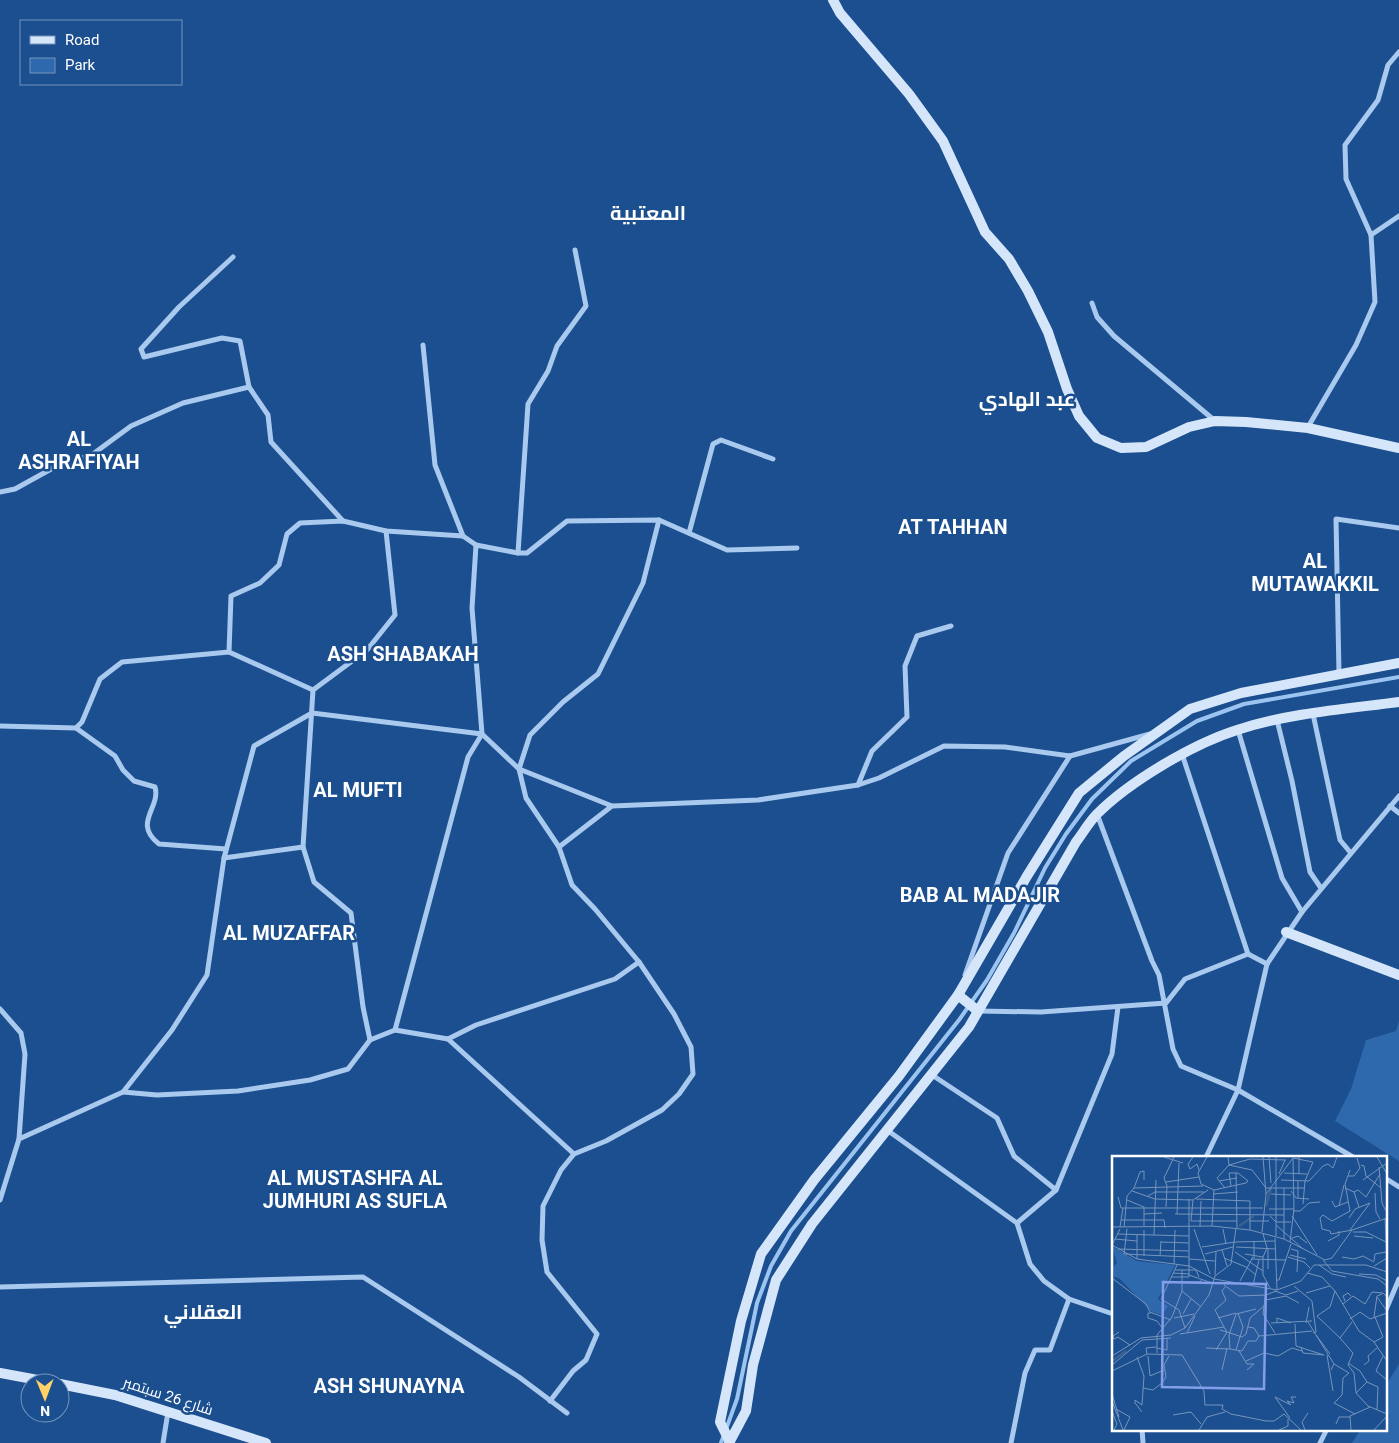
<svg xmlns="http://www.w3.org/2000/svg" width="1399" height="1443" viewBox="0 0 1399 1443" font-family="Roboto,Cairo,sans-serif">
<rect width="100%" height="100%" fill="#1b4f8f"/>
<!-- green -->
<g fill="#2e69ad">
<path d="M1399,1021V1161L1335,1121L1351,1089L1366,1040L1396,1031Z"/>
<path d="M1399,1364V1443H1352L1361,1429H1385V1387Z"/>
</g>
<g fill="none" stroke-linecap="round" stroke-linejoin="round">
<!-- stream -->
<path stroke="#9cc4f0" stroke-width="4" d="M721,1443L737,1399L757,1303L771,1266L791,1231L959,1020L987,980L1014,933L1045,868L1066,834L1092,799L1131,761L1197,721L1244,704L1399,677"/>
<!-- street -->
<g stroke="#a9c9ee" stroke-width="5">
<path d="M1371,235L1399,216"/>
<path d="M233,257L179,307L141,349L144,357L222,338L240,341L249,387L268,415L271,442L343,521"/>
<path d="M1092,303L1097,317L1114,336L1214,420"/>
<path d="M423,345L435,465L463,536"/>
<path d="M1308,427L1356,345L1375,302L1371,235L1346,179L1345,145L1378,100L1388,65L1399,52"/>
<path d="M0,492L15,489L53,468L93,454L131,426L183,403L249,387"/>
<path d="M689,533L713,444L721,440L773,459"/>
<path d="M518,553L528,404L548,371L557,346L586,306L575,250"/>
<path d="M229,652L313,690"/>
<path d="M1339,674L1336,519L1399,528"/>
<path d="M1313,714L1340,840L1350,852"/>
<path d="M1277,720L1292,781L1310,872L1321,888"/>
<path d="M0,726L76,728L82,722L100,679L122,662L229,652L231,596L260,583L279,565L287,534L300,523L343,521L386,531L463,536L476,545"/>
<path d="M76,728L115,756L123,770L134,781L155,787C161,808 132,823 159,844L226,849"/>
<path d="M1238,730L1282,878L1302,912"/>
<path d="M1182,754L1248,954L1267,964"/>
<path d="M858,785L872,751L907,717L905,666L917,636L951,626"/>
<path d="M612,806L559,847L526,798L519,769L612,806L758,800L858,785L879,778L944,746L1005,747L1070,756L1150,734"/>
<path d="M1390,806L1399,813"/>
<path d="M1097,814L1152,961L1159,975L1173,1049L1181,1066L1238,1090L1353,1157"/>
<path d="M224,858L303,847"/>
<path d="M965,975L1008,853L1070,756"/>
<path d="M0,1009L21,1033L25,1054L19,1139"/>
<path d="M978,1011L1041,1012L1166,1003L1185,979L1248,954"/>
<path d="M395,1030L448,1039L476,1025L615,979L639,962"/>
<path d="M448,1039L574,1154"/>
<path d="M370,1040L363,1007L351,913L314,882L303,847L313,690L367,650L395,615L386,531"/>
<path d="M932,1075L997,1118L1014,1156L1056,1190"/>
<path d="M123,1092L157,1095L238,1091L310,1080L348,1069L370,1040L395,1030L468,757L482,734L472,608L476,545L518,553H527L567,521L659,520L727,550L797,548"/>
<path d="M887,1130L1017,1223L1030,1264L1044,1281L1069,1299L1113,1314"/>
<path d="M1206,1157L1238,1090L1267,964L1302,912L1399,796"/>
<path d="M1385,1178L1399,1187"/>
<path d="M0,1200L19,1139L123,1092L172,1030L207,975L224,858L254,746L312,713L482,734L519,769L530,735L563,702L598,674L643,583L659,520"/>
<path d="M1017,1223L1056,1190L1112,1054L1118,1007"/>
<path d="M0,1287L363,1277L519,1377L567,1413"/>
<path d="M1385,1312L1399,1279"/>
<path d="M550,1401L573,1371L586,1360L597,1334L547,1272L542,1240L543,1206L561,1170L574,1154L606,1141L662,1110L679,1094L693,1074L691,1047L674,1014L639,962L595,909L572,885L559,847"/>
<path d="M1142,1429L1143,1443"/>
<path d="M163,1443L168,1412"/>
<path d="M1011,1443L1025,1373L1035,1350H1050L1069,1299"/>
<path d="M1320,1443L1327,1429"/>
</g>
<!-- secondary -->
<g stroke="#d6e6fa" stroke-width="10">
<path d="M833,0L840,13L909,94L943,141L985,232L1009,259L1028,291L1048,332L1067,389L1079,416L1097,438L1121,448L1146,447L1189,427L1215,421L1246,422L1308,428L1399,448"/>
<path d="M1286,932L1399,975"/>
<path d="M958,995L978,1011"/>
<path d="M0,1373L54,1383"/>
<path d="M60,1384L115,1395L266,1443"/>
<path d="M730,1442L720,1422L741,1321L761,1254L814,1180L899,1076L958,995L1027,876L1079,793L1124,756L1190,709L1241,693L1399,663"/>
<path d="M729,1443L746,1411L753,1365L776,1280L812,1224L969,1027L1076,842C1083,833 1089,822 1097,814C1130,781 1193,744 1237,730C1289,713 1345,709 1399,702"/>
</g>
</g>
<g text-anchor="middle" stroke-width="5" stroke-linejoin="round" paint-order="stroke">
<!-- street labels -->
<g font-size="15" fill="#fff" stroke="#1b4f8f">
<text transform="translate(168 1396) rotate(18)" y="5">شارع 26 سبتمبر</text>
</g>
<!-- district labels -->
<g font-size="20" font-weight="bold" fill="#fff" stroke="#1b4f8f">
<text x="648" y="220">المعتبية</text>
<text x="1027" y="406">عبد الهادي</text>
<text x="79" y="446">AL<tspan x="79" dy="23">ASHRAFIYAH</tspan></text>
<text x="953" y="534">AT TAHHAN</text>
<text x="1315" y="568">AL<tspan x="1315" dy="23">MUTAWAKKIL</tspan></text>
<text x="403" y="661">ASH SHABAKAH</text>
<text x="358" y="797">AL MUFTI</text>
<text x="980" y="902">BAB AL MADAJIR</text>
<text x="289" y="940">AL MUZAFFAR</text>
<text x="355" y="1185">AL MUSTASHFA AL<tspan x="355" dy="23">JUMHURI AS SUFLA</tspan></text>
<text x="203" y="1319">العقلاني</text>
<text x="389" y="1393">ASH SHUNAYNA</text>
</g>
</g>
<!-- overview -->
<g transform="translate(1112 1156)">
<rect width="275" height="275" fill="#1b4f8f"/>
<path d="M0,90L25,105L63,109L46,143L56,150L50,159L39,155L7,122L2,121L1,111L5,107Z" fill="#2e69ad"/>
<path fill="none" stroke="#3c6290" stroke-width="2.5" d="M154,50L159,32M127,70L142,60M0,205L14,195"/>
<path fill="none" stroke="#7695bc" stroke-width="1" d="M52,1L71,7M81,1L76,8L78,13L85,8L87,14M95,1L86,17L89,28L102,34L111,32L134,27L136,25L126,17H117L119,30M116,1L117,9L140,14L154,32H192M157,1L159,27M265,1L275,18M249,9L252,10L254,20L269,32M267,11L270,47L274,55M238,14L233,28L238,55L220,65L211,59L208,62L210,73L218,75L219,78L240,74M124,17L125,72M172,17L195,18M167,18L173,4M187,18V1M236,20H242L248,12L245,2M169,24L197,25L211,10L216,8L221,12L225,1M251,24L275,7M107,25L125,22M54,26L87,21M22,32L28,16L32,15V24M113,32L105,22L117,9L138,3L174,4M233,32L242,36L247,51M20,35L43,43L81,44L96,34M179,35L184,42L197,43M242,36L246,34L254,41L268,18M263,37L264,56L268,63M101,38L126,36M154,38L181,2L201,6L193,25L191,48M159,38L179,39M36,40L43,36H92M6,41L9,52H151M186,42V25M84,43L138,45V74M15,44L32,51M220,45L223,51L236,46M227,50L232,29M54,51L55,30L52,22L62,1M157,53H182M181,55H188L197,47L208,46M32,58L50,57M63,58L172,59M65,58L67,7M158,60L164,66H179M180,60L205,99M237,62L243,53L258,47M9,64H52L53,72M79,65H125M79,65L81,44M138,65H157M164,69L190,92M32,70V51M100,70L102,34M0,71L100,70L138,74L172,83L213,104L220,102L240,74L275,62M8,71L11,52M12,71L15,40L22,32L91,30M88,71L89,45M15,73L12,98L77,101M82,73L98,118M111,73L114,88M238,74L258,47M150,76L154,38L151,1M241,76H254L274,86M6,78L77,80M151,78L155,92L151,101V119L158,132M42,79L44,24M164,80V1M242,80L261,82M163,82L165,134M180,82L186,80L195,87M3,83L25,85M172,83V32M216,85L227,79V75M49,86L77,87M178,86L182,53L181,3M0,89L25,103L77,110L102,123M0,89L8,73M90,91L123,86L163,85M124,91L164,93M6,93L77,95M179,93L186,95L185,116M110,94L115,110M123,96L151,115M93,98L121,91M133,98L151,101M178,99L194,103M32,100V74M48,100L49,85M176,101L192,106L198,112M230,101L242,103L251,100L262,106M112,102L134,111L144,119M142,102V86M25,103V79M77,103L103,105M139,103L174,104M211,104L220,115L266,123L275,130M262,105L263,98L274,96M62,108L63,74M65,109L49,143L67,154L73,172M207,109L220,118L234,121M262,110L275,102L273,62M156,113V93M63,114H84L87,121M61,117L77,118M195,117L210,121L223,135L247,175L262,186L275,205M247,118L264,119L275,125M77,119L100,127M103,119L104,96M60,121H77V43M0,122L34,148L38,156L59,164M102,123L165,134L189,125L202,109H254L275,116M164,124H167L179,88M128,125L141,101M71,126H88L90,123M112,129L127,140L154,139L164,135M141,129L147,104M182,130L200,145L204,176L201,177M70,135L88,150M163,135L174,139L186,135M194,137L218,130M265,141L275,155M154,144L174,140L187,147M233,145L231,140L236,137L239,140M231,148L241,140L253,148L260,136L271,137L275,141M152,150L151,158L163,177M39,157H36V162L45,165L51,173M71,158L79,143M205,160L228,182L240,166M205,160L218,151L223,135M262,161L265,140L270,138M62,162L82,158M106,162L124,157M238,163L248,156L258,163L275,157M196,166L222,208M159,167L200,165M165,167V162L179,167M194,167L197,151M183,168L184,190L212,199M112,171L103,154L114,144L110,135L113,131M136,171L142,172L147,180M7,176L1,180L2,183L6,181L18,189M75,177L83,160M68,178L112,171L115,176L108,174M204,179L218,198M228,182L241,197L236,209L242,217L244,237L256,250L275,258M262,186L271,181L263,161M189,191L191,197L212,199M45,192L55,194V182M94,192L118,193L117,179L124,158L144,153M118,193L130,195L136,185H144L147,180L200,175M104,194L115,176L130,181L134,178L138,162L152,150L155,126M124,194L131,171L126,157M127,195L135,208H142L135,214M45,197V179L60,161L70,135V114M35,198L34,192L44,191M215,199L221,235M0,200L29,182L59,179L73,172L97,139L103,120L119,108L124,72M36,200L38,220L52,214M271,200L264,215L275,224M25,201L32,220L30,249L23,244V247L30,256M134,205L152,197L166,200L180,192L190,195M236,207L248,215L255,226L266,231L265,254M0,209L30,184L59,182M252,209L257,205L256,200L266,191M110,214L115,192M219,214L222,208L237,217L231,222L230,239L222,247L243,258M0,215L35,198L70,199L92,235L93,249H111L110,253L119,258L154,265H162L172,258L189,274M31,232L41,234L50,227L54,221L52,209L57,200M244,237L255,226M0,238L7,261M0,245L11,274M4,253L18,261L12,274M0,255L5,268L2,274M61,259L79,256L89,268M178,262L163,241L179,249L175,245L182,247L179,241H184M224,268L227,261H238M87,274L95,261L113,256M167,274L176,270V263M193,274L190,266L196,257M239,274L238,260L258,251M262,274L275,260"/>
<path fill="#839eea" fill-opacity="0.15" stroke="#839eea" stroke-width="2.5" d="M51,126L154,128L152,233L50,231Z"/>
<rect width="275" height="275" fill="none" stroke="#fff" stroke-width="2.5"/>
</g>
<!-- legend -->
<rect x="20" y="20" width="162" height="65" fill="#1b4f8f" stroke="#7695bc"/>
<rect x="30" y="36" width="25" height="8" fill="#d6e6fa" stroke="#7695bc"/>
<text x="65" y="45" font-size="15" fill="#ffffff">Road</text>
<rect x="30" y="58" width="25" height="15" fill="#2e69ad" stroke="#7695bc"/>
<text x="65" y="70" font-size="15" fill="#ffffff">Park</text>
<!-- north arrow -->
<g transform="translate(45 1398) rotate(179)"><circle r="24" fill="#1b4f8f" stroke="#7695bc"/>
<path d="M0-4L9 19L0 12L-9 19Z" fill="#ffd166"/>
<text y="-8" font-size="14" font-weight="bold" text-anchor="middle" fill="#ffffff">N</text>
</g>
</svg>
